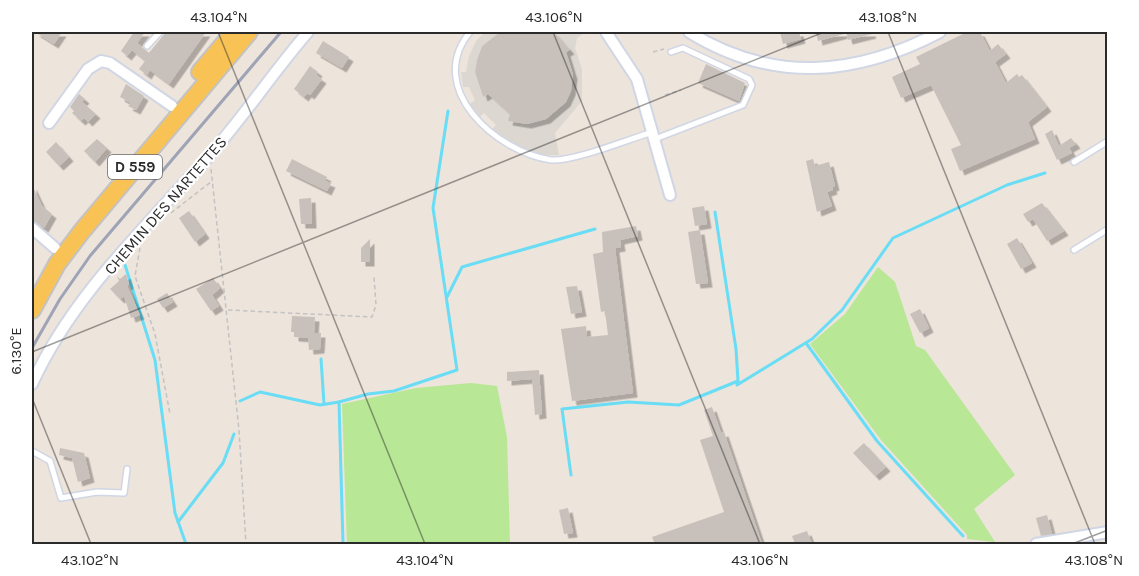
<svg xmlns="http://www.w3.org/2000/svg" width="1139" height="576" viewBox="0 0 1139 576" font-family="Karla,sans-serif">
<defs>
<filter id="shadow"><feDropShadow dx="4.5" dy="4.5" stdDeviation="0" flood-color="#0004"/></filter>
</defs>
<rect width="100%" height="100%" fill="#ede4db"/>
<!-- green -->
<g fill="#b8e795">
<path d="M878,267L895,282L916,346L925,350L1015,475L974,509L995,542L967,539V535L881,440L810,344L845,314Z"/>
<path d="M471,383L497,386L507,437L510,544H347L342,404L416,388Z"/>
</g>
<!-- plaza -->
<path fill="#ddd7d2" d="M485,32H500L482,46L477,60L475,72L483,97L488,94L510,114L509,121L527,124L546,119L566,102L573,75L566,52L570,49L554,32H586L577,38L575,48L582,69V101L555,133L559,155H541L519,147L492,129L496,125L484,113L480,117L470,104L475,100L469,87H463L461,72H466L469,56L476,41Z"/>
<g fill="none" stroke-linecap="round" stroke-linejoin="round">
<!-- stream -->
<g stroke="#68ddf5" stroke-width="3">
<path d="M715,212L736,349L738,381"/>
<path d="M125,265L155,360L175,513L186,544"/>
<path d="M447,297L462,267L595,229"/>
<path d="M806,343L877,441L963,536"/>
<path d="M321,359L324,404"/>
<path d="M240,401L260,392L320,405L339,402"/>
<path d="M571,475L562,409L628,402L679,405L738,381L737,385L812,339L842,310L893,238L1007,185L1045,173"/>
<path d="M178,522L223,463L234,434"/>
<path d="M343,544L339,402L368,394L394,391L457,370L433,208L448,111"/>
</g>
</g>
<!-- building -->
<g fill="#c8c1bb" filter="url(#shadow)">
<path d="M35,32H62L54,44Z"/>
<path d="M134,32H145L137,43L149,53L166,32H206L169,84L150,70L147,75L139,69L145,61L132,50L127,56L121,51Z"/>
<path d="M500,32H554L570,50L566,52L573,75L571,91L566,102L546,119L527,124L508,121L510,114L488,94L483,97L475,72L477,60L482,46Z"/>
<path d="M780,32H799L801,39L783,44Z"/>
<path d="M816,32H843L844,34L818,41Z"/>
<path d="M846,32H871L872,34L848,40Z"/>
<path d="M967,32H980L990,51L998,44L1006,54L995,62L1006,83L1017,74L1019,77L1022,75L1047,107L1028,122L1035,139L960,171L951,149L961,145L931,85L901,98L892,77L920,64L916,57Z"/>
<path d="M323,41L349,57L342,68L316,53Z"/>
<path d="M706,64L745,83L739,101L698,83Z"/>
<path d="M310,66L318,72L316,75L322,79L310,95L307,93L304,97L294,89Z"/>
<path d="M126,84L144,96L136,110L128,106L131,103L120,97Z"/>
<path d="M79,94L85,99L82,102L96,114L88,122L84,118L81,121L72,113L74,111L70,107Z"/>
<path d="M1052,130L1059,146L1071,138L1076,144L1069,148L1072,153L1057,160L1045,134Z"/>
<path d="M97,139L107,148L95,162L84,151Z"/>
<path d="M56,142L69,157L59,166L46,152Z"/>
<path d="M292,159L327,177L325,181L331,183L327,191L286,171Z"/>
<path d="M813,159L815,166L829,162L835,186L832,187L833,190L827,192L832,206L817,212L806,161Z"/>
<path d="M32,185L42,206L52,214L44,228L32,221Z"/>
<path d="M311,198L312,224H301L299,199Z"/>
<path d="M1042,203L1064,231L1047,241L1033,219L1028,222L1023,214Z"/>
<path d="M704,206L707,224L695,226L692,208Z"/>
<path d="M189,211L205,234L195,242L179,218Z"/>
<path d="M636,226L638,236L620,240L621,247L615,248L633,393L572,401L561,329L586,326L587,337L608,335L605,311L601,312L593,254L603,252L602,232Z"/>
<path d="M700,230L708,283L696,284L688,232Z"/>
<path d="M1017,238L1032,263L1021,269L1007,244Z"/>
<path d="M370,239V262H361V248Z"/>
<path d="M126,274L129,284L127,286L140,315L131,318L124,296L120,299L110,289L119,281L117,276L120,279Z"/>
<path d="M213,278L220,288L212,295L219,306L211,311L196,289Z"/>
<path d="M577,286L582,312L571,314L566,287Z"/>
<path d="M167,293L173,302L163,308L157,299Z"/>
<path d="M920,309L929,328L920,333L910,314Z"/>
<path d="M292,316L315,317L314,333H321L320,349L309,350L308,338L294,337V332H291Z"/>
<path d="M539,370L542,414L535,415L532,379L507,381V372Z"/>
<path d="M712,407L721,433L724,432L762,544H655L652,537L724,512L700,440L713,436L704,410Z"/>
<path d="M864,443L886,467L875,476L853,453Z"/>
<path d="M60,448L84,453L90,478L78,482L72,458L59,455Z"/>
<path d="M568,508L573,533L564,534L559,510Z"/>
<path d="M1047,515L1052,534L1041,536L1036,518Z"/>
<path d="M807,531L812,544H795L792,536Z"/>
</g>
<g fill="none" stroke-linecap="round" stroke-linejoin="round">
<!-- service casing -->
<g stroke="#d0d6e4" stroke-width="8">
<g id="service">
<path d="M470,32C424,88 496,152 551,160C573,162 629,139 653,132"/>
<path d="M147,46L160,32"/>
<path d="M655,139L743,105L752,85L749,79L683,48L671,52"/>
<path d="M1074,162L1108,141"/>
<path d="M1074,250L1108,229"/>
<path d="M32,451L50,461L61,498L97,492L124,493L127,469"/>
</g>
</g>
<!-- minor casing -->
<g stroke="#d0d6e4" stroke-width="14">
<g id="minor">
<path d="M606,32L637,79L670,195"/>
<path d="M689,32C773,84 856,76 940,32"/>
<path d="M49,123L88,69L101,61L110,63L172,106"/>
<path d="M32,228L55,248"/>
<path d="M32,384C72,296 145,228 208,157C244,117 273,72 308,32"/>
<path d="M1036,544L1108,532"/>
</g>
</g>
<!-- primary casing -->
<g stroke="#c3c3c3" stroke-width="20">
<g id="primary">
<path d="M200,72L234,32"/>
<path d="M32,310L57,264L82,231L249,32"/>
</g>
</g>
<!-- path -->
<g stroke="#c3c3c3" stroke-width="1.5" stroke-dasharray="4.5 3" stroke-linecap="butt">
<path d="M653,52L664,49"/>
<path d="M665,95L681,90"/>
<path d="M211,169L239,430L246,544"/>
<path d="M171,213L212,181"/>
<path d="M140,248L135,276L155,334L170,414"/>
<path d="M228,310L372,317L376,305L374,277"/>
</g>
<!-- service -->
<use href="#service" stroke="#fff" stroke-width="5"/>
<!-- minor -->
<use href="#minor" stroke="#fff" stroke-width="10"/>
<!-- primary -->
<use href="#primary" stroke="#f8c255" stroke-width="16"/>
<!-- rail -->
<path stroke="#9ea3b6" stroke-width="3" d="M32,348L60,299L90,256L281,32"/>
</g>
<!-- ticks -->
<path fill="none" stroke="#2a2a2a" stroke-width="1.5" stroke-opacity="0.45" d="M218,32L425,544M553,32L760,544M888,32L1095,544M32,352L824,32M32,398L91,544M1072,544L1108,530"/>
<g text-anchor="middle" stroke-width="4.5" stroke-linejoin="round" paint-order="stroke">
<!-- shield labels -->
<rect fill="#fff" stroke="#6a6a6a" stroke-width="1.5" x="108" y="155" width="54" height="24" rx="4.5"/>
<g font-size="15" font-weight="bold" fill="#2a2a2a">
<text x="135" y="172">D 559</text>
</g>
<!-- street labels -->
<g font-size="16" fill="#2a2a2a" stroke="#fff">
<text transform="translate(165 205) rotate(-49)" y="6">CHEMIN DES NARTETTES</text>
</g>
</g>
<!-- border -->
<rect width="1139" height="576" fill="none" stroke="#ffffff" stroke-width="66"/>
<rect x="33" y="33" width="1073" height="510" fill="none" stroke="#2a2a2a" stroke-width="2"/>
<g font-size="15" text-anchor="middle" fill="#2a2a2a">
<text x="219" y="22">43.104°N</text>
<text x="554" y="22">43.106°N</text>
<text x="888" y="22">43.108°N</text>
<text transform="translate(16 351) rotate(-90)" y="5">6.130°E</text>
<text x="90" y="565">43.102°N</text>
<text x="425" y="565">43.104°N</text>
<text x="760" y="565">43.106°N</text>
<text x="1094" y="565">43.108°N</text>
</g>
</svg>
